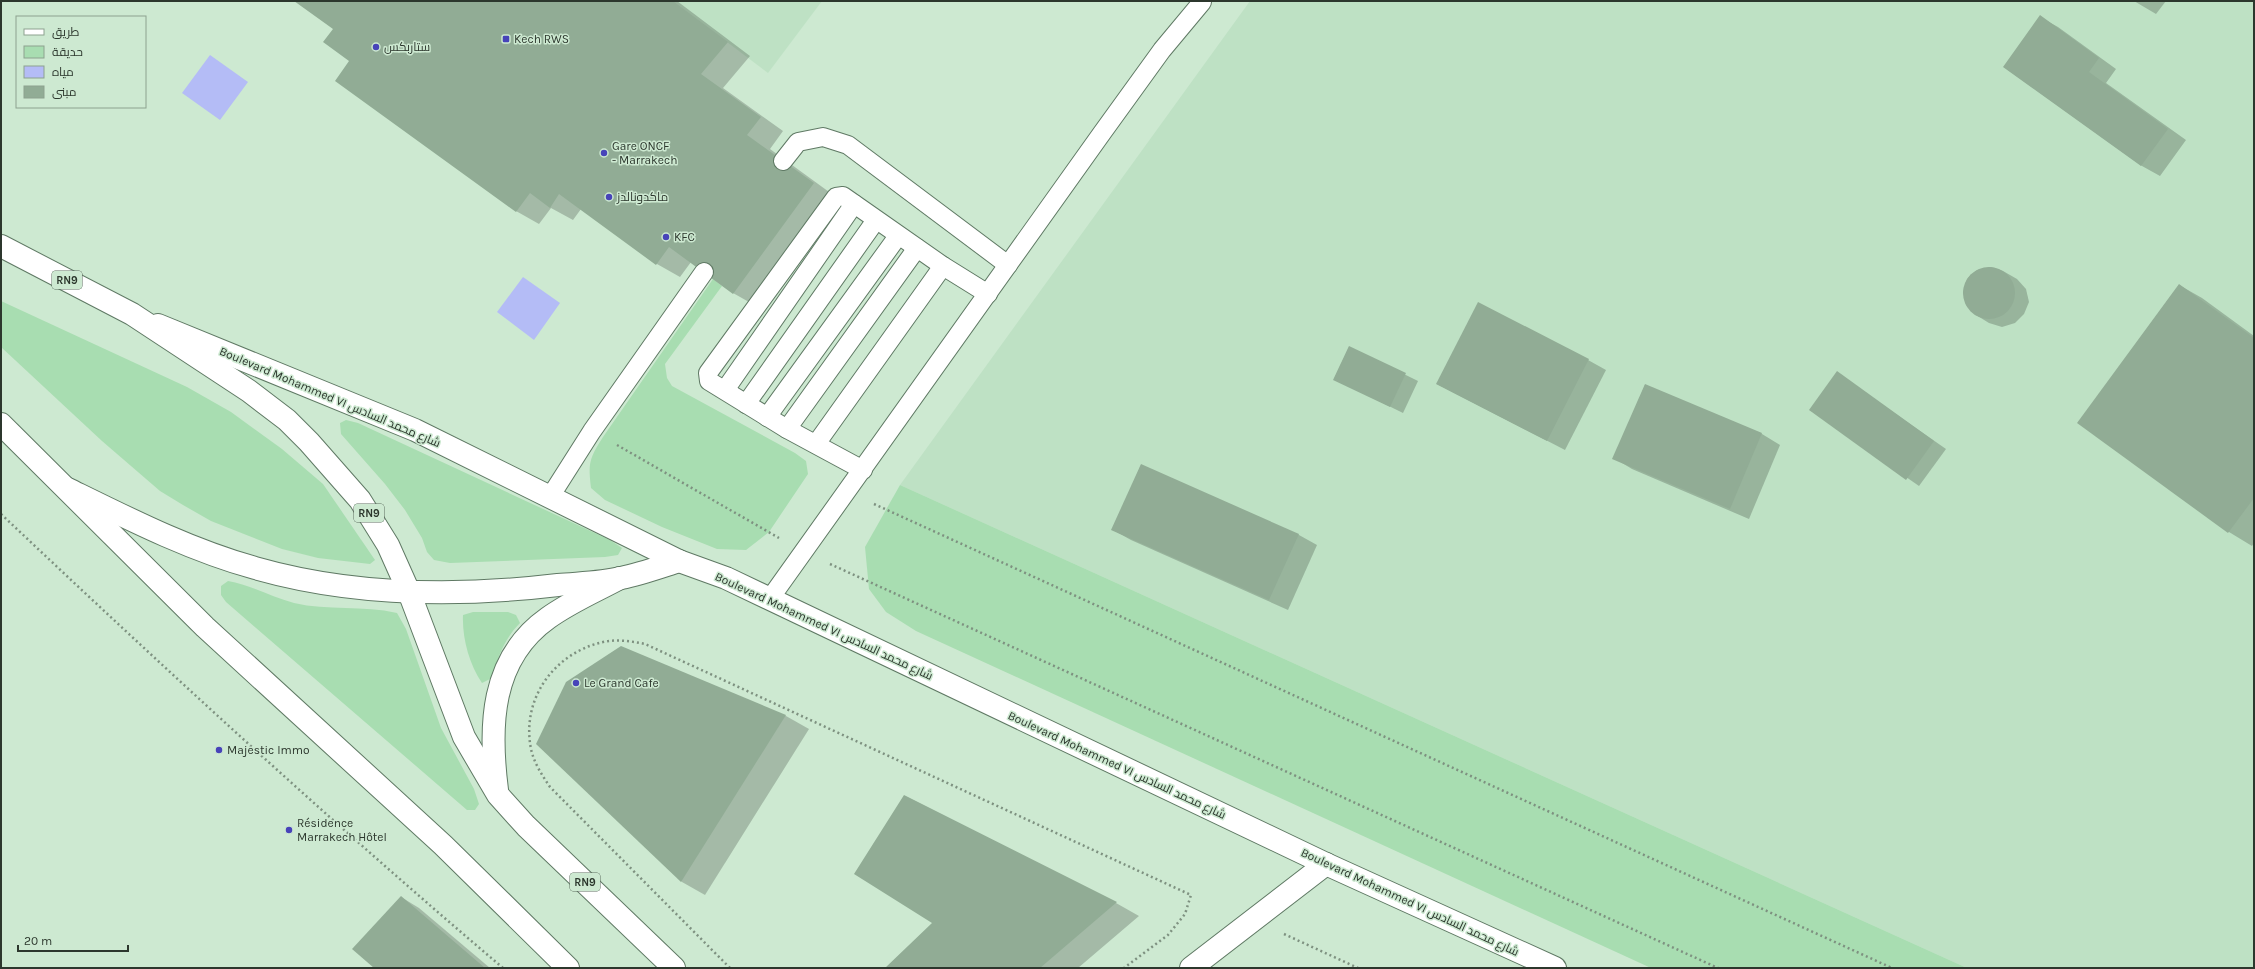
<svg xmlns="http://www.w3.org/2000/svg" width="2255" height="969" viewBox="0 0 2255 969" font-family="Karla,Cairo,sans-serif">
<rect width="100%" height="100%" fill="#cde9d1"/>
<!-- built -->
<g fill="#bee1c4">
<path d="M673,1H822L768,73Z"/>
<path d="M1250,1H2254V968H1967L900,485Z"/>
</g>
<!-- green -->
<g fill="#a8ddb1">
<path d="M713,279L722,286L665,364L667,378L672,386L795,453L806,461L808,474L769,532L746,550L717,549L662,527L605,500L591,488C588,463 589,459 603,437Z"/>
<path d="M1,301L187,387L231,412L282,449L323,484L375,560L370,564L318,558L282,549L211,521L183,505L160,491L102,441L1,347Z"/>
<path d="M346,420L358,423L610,540L622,548L618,555L605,557L450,563L434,560L427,552L422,538L405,510L385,484L341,434L340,423Z"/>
<path d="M900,485L1967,968H1651L916,631L886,612L869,589L865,547Z"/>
<path d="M228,581C251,585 271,597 294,603C328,611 363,605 397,613L406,629L441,728L474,789L479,804L475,810H467L226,602L221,595V586Z"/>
<path d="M473,612H508L516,615L520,623C504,639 498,657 492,678L482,683C469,664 462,637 463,615Z"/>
</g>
<!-- water -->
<g fill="#b4bcf6">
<path d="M210,55L248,82L220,120L182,93Z"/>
<path d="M523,277L560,303L534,340L497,312Z"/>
</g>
<!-- shadow -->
<g fill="#0003">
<path d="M296,1H677L750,56L723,88L783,131L770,149L836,197L756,306L733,293L691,262L680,277L657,264L581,209L573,220L551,208L539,224L516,211L351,61L334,29Z"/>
<path d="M2134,1H2166L2156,14Z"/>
<path d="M2040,17L2058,27L2116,69L2106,83L2186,140L2160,176L2142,166L2004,67Z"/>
<path d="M1991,267L2003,271L2017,279L2026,289L2029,302L2024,314L2015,323L2002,327L1989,323L1976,315L1966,305L1963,292L1967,279L1977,270Z"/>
<path d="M2179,285L2202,298L2254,336V543L2252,546L2229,532L2079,422Z"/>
<path d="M1349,347L1418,381L1403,413L1334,379Z"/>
<path d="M1588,360L1606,370L1565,450L1437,384Z"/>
<path d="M1837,373L1946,449L1919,486L1810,410Z"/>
<path d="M1645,385L1762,434L1780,445L1749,519L1632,469L1614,458Z"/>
<path d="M1141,465L1299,535L1317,545L1288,610L1131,540L1113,530Z"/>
<path d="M621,648L786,716L809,729L705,895L682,882L538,744Z"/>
<path d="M905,796L1116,903L1139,916L1078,968H886L933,923Z"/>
<path d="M401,897L419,908L490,968H375Z"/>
</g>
<!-- building -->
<g fill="#91ac95">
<path d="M294,1H673L728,42L701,74L761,117L747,135L814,183L733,294L669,247L656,265L559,194L550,208L530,193L516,212L335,81L349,61L323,42L333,29Z"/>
<path d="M2040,15L2099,58L2089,72L2168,129L2141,166L2003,67Z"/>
<circle cx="1989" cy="293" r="26"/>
<path d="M2179,284L2254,338V498L2228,533L2077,423Z"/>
<path d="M1478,302L1589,359L1547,441L1436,384Z"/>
<path d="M1349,346L1406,373L1390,407L1333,380Z"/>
<path d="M1837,371L1934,441L1906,480L1809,410Z"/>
<path d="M1645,384L1762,433L1730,509L1612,459Z"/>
<path d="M1141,464L1299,534L1269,600L1111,530Z"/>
<path d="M621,646L786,715L681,882L536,744L566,682Z"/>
<path d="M904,795L1117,902L1040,968H885L932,923L854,874Z"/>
<path d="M401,896L485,968H374L352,949Z"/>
</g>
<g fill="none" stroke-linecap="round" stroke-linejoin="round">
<!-- lane casing -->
<g stroke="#5f7964" stroke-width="20">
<g id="lane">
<path d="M783,161L798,142L823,137L848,145L1008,265"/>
<path d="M725,390L854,204"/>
<path d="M746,404L876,220"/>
<path d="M767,417L898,236"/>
<path d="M787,429L917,248"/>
<path d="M816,444L943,266"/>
<path d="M863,470L787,429L709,381L708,373L836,197L843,196L943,266L988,294"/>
<path d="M550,497L592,431L704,272"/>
<path d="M769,600L1102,133L1162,50L1202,2"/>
</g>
</g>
<!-- secondary casing -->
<g stroke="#5f7964" stroke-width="24">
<g id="secondary">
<path d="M158,325L415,430L679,561L726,578L1326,864L1555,968"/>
<path d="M68,489C129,519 190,550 255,568C353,596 457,597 558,585C579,583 601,583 621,578C641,574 660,567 679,561"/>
<path d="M1191,968L1326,864"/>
</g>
</g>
<!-- primary casing -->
<g stroke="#5f7964" stroke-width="24">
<g id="primary">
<path d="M1,246L132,314L249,391L287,420L309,442L360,500L388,545L409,592L464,737L498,795L526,826L674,968"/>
<path d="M1,424L205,627L443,845L568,968"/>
<path d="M497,790C489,727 490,659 548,618C570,602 596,591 620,578"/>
</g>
</g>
<!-- path -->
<g stroke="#7e9180" stroke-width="2.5" stroke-dasharray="2 3" stroke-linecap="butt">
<path d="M617,445L779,538"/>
<path d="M874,504L1892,968"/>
<path d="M1,514C165,669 331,822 503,968"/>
<path d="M830,564L1718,968"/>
<path d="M1284,934L1358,968"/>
<path d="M730,968L550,787C542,775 534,763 531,749C521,699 554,653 603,642C617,639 631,641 645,644L1191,895L1185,914L1168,935L1124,968"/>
</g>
<!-- lane -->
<use href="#lane" stroke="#fff" stroke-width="18"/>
<!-- secondary -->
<use href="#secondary" stroke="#fff" stroke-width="22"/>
<!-- primary -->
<use href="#primary" stroke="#fff" stroke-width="22"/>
</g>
<!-- markers -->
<g fill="#4743b9" stroke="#cde9d1" stroke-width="1.5">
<rect x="502" y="35" width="8" height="8" rx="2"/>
<circle cx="376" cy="47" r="4"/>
<circle cx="604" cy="153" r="4"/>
<circle cx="609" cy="197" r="4"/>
<circle cx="666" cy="237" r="4"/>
<circle cx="576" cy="683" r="4"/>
<circle cx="219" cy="750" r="4"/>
<circle cx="289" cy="830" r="4"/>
</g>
<g text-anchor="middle" stroke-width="3" stroke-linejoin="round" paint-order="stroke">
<!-- shield labels -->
<g fill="#cde9d1" stroke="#5c6c5e" stroke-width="1">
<rect x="52" y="271" width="30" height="18" rx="3"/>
<rect x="354" y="504" width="30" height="18" rx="3"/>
<rect x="570" y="873" width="30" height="18" rx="3"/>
</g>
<g font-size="11" font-weight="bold" fill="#2c372d">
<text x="67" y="284">RN9</text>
<text x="369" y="517">RN9</text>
<text x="585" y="886">RN9</text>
</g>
<!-- poi labels -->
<g font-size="12" fill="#2c372d" stroke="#cde9d1" text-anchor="start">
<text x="514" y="43">Kech RWS</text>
<text x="384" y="51">ستاربكس</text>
<text x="612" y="150">Gare ONCF<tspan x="612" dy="14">- Marrakech</tspan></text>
<text x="617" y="201">ماكدونالدز</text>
<text x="674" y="241">KFC</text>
<text x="584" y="687">Le Grand Cafe</text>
<text x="227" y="754">Majestic Immo</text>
<text x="297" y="827">Résidence<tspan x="297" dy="14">Marrakech Hôtel</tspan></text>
</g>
<!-- street labels -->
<g font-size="12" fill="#2c372d" stroke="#cde9d1">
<text transform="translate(330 397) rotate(23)" y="4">Boulevard Mohammed VI شارع محمد السادس</text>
<text transform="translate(824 626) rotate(25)" y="4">Boulevard Mohammed VI شارع محمد السادس</text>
<text transform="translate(1117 765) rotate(25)" y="4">Boulevard Mohammed VI شارع محمد السادس</text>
<text transform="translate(1410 902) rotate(25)" y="4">Boulevard Mohammed VI شارع محمد السادس</text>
</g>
</g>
<!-- border -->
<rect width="2255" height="969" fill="none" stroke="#2c372d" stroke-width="4"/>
<!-- legend -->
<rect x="16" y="16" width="130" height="92" fill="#cde9d1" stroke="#8da28f"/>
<rect x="24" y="29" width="20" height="6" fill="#ffffff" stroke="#8da28f"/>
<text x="52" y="36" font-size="12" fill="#2c372d">طريق</text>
<rect x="24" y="46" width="20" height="12" fill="#a8ddb1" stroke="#8da28f"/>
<text x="52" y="56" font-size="12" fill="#2c372d">حديقة</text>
<rect x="24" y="66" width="20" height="12" fill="#b4bcf6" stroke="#8da28f"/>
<text x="52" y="76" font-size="12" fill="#2c372d">مياه</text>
<rect x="24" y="86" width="20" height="12" fill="#91ac95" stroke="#8da28f"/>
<text x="52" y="96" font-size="12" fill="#2c372d">مبنى</text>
<!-- scale -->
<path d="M18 945v6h110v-6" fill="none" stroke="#2c372d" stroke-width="2"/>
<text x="24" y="945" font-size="12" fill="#2c372d" stroke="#cde9d1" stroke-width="3" paint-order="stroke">20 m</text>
</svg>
